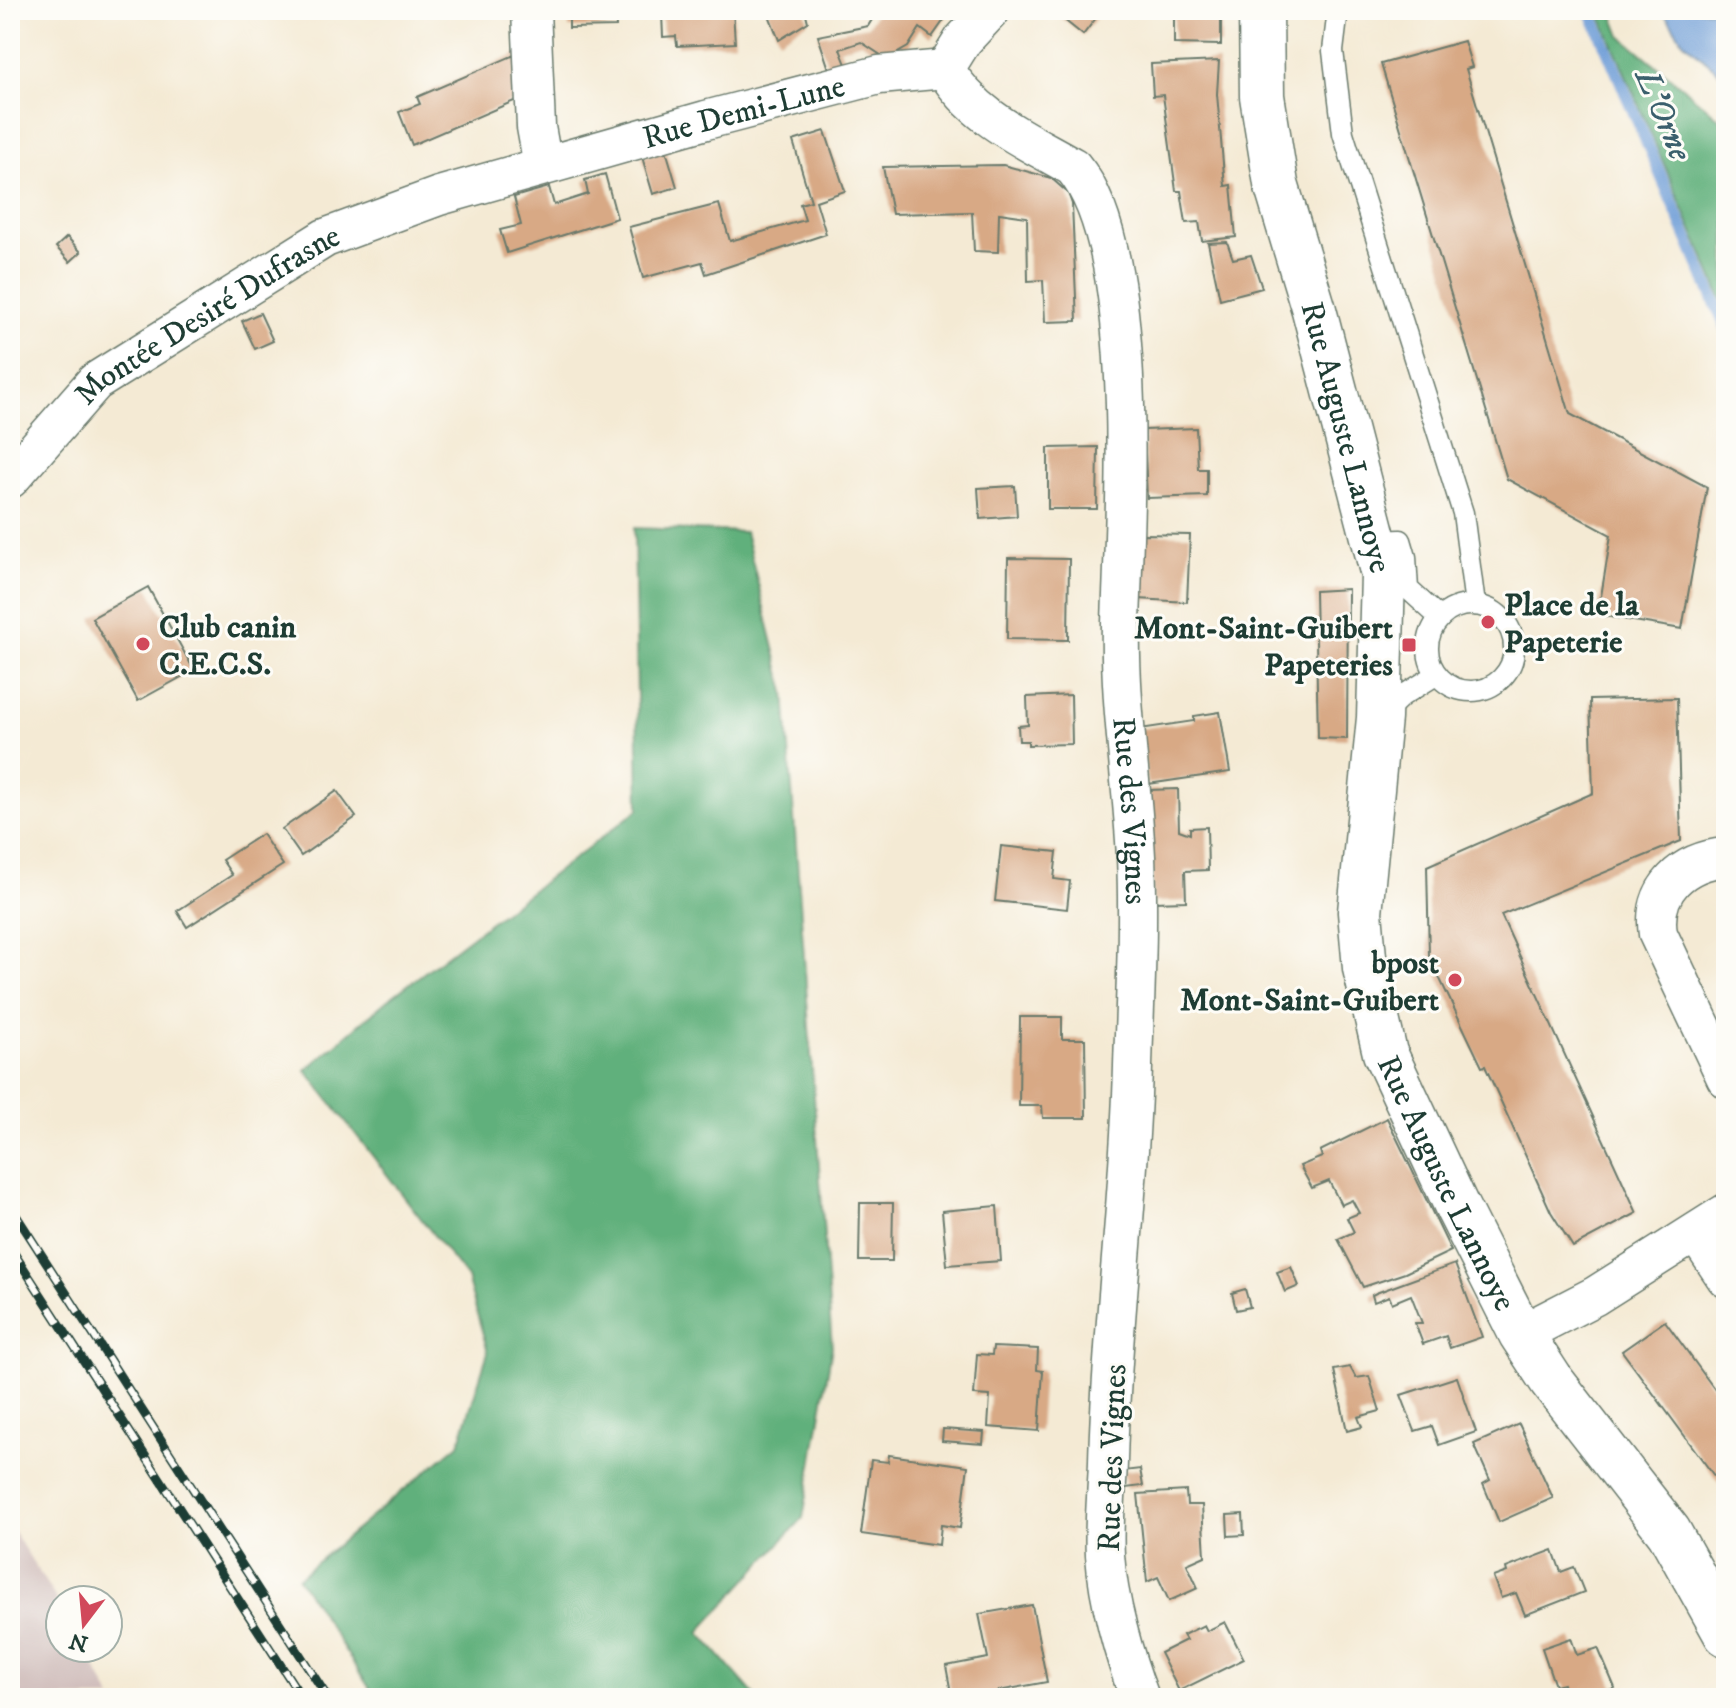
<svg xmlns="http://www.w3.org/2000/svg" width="1736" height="1708" viewBox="0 0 1736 1708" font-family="'IM FELL DW Pica',serif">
<rect width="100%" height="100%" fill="#fdfcf7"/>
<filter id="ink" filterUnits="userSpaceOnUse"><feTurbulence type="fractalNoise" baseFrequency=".0125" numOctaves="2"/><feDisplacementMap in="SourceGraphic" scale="16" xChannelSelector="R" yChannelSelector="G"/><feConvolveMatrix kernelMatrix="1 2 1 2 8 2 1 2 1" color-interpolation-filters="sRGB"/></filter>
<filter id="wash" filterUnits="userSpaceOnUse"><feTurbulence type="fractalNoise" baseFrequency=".006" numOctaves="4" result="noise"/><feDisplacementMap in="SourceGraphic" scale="32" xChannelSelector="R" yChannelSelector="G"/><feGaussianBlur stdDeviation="1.8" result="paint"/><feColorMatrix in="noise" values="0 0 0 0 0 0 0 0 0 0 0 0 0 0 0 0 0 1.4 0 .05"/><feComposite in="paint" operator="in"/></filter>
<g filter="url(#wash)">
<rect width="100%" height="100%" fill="#f4ead4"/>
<!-- industrial -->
<path fill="#d1bfbd" d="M10,1526L60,1605V1648H84L112,1698H10Z"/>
<!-- forest -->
<g fill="#61b07b" stroke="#407658" stroke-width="2">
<path d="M1598,10H1611L1621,36L1726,124V309Z"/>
<path d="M634,528L745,532L785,692L832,1347L803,1518L699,1632L757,1698H376L298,1578L459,1444L488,1352L467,1278L306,1070L384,1003L639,809Z"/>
</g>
<!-- water -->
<path fill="#6e9dd7" stroke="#466d86" stroke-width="2" d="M1662,10H1726V78L1683,41Z"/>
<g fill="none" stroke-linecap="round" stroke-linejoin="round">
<!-- stream -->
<path stroke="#6e9dd7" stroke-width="12" d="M1590,10L1726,328"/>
</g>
<g id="blocks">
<!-- building -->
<g fill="#d8a985">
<path d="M569,10H615L616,27L569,28Z"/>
<path d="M675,10H733L735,43L677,46L676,36L663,37L662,14Z"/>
<path d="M767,10H805L808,22L779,40Z"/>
<path d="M878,10H951L932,37L920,28L908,47L887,59L861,42L840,49L847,67L830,72L818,36L868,26Z"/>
<path d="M1052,10H1102L1083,35Z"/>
<path d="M1174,10H1221V45L1174,44Z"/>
<path d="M1464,41L1472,67L1466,69L1570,414L1707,487L1682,629L1598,615L1611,535L1507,479L1381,64Z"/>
<path d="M519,53L521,98L412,145L399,112L420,104L417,97Z"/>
<path d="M1219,61L1217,94L1225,186L1231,185L1236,237L1202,241L1199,222L1186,223L1181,191H1176L1163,95L1153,96L1151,64Z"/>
<path d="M825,131L845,191L816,201L826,234L706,274L702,262L643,278L629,227L719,204L730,241L805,220L800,204L811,201L793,141Z"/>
<path d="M666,150L677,187L653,194L642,157Z"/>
<path d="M1003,165L1051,178L1068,193L1072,204L1077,321L1045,322L1043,280L1028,281L1027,217L999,213L998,252L974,251L972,212L892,214L883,167Z"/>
<path d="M605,174L617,218L507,253L500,230L521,225L514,197L549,187L554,205L588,194L585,180Z"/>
<path d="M67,237L81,252L70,262L56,247Z"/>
<path d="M1227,242L1233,259L1251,255L1262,288L1220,299L1208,243Z"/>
<path d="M260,313L273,341L255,349L242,321Z"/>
<path d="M1196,428L1198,469H1207V496L1147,498L1144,430Z"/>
<path d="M1098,447L1097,509H1048V448Z"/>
<path d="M1015,486L1017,516L980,519L978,488Z"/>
<path d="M1142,534L1190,535L1187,602L1139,599Z"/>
<path d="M1008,558L1069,559L1068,640L1007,639Z"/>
<path d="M148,587L194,670L138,701L92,618Z"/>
<path d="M1348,589L1347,739L1318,738L1315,591Z"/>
<path d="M1071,695L1072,744L1028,745V741H1019L1018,726L1028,725L1027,697Z"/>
<path d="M1677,698L1681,841L1501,915L1637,1213L1573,1247L1551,1212L1485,1066L1482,1067L1429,956L1427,866L1593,793L1590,700Z"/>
<path d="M1220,712L1230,772L1148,784L1140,729L1194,721V716Z"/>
<path d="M1178,789L1179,830L1190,834V828L1207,827L1208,870L1185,871L1186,901L1153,902L1149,790Z"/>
<path d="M337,791L356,817L301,856L282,829Z"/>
<path d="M262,834L283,865L187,927L177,911L232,875L222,860Z"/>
<path d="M1001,846L1057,852L1054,879L1070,881L1067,909L995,901Z"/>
<path d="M1020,1017H1062V1039H1085L1086,1118H1043L1042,1106H1019Z"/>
<path d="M1387,1118L1451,1251L1405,1273L1363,1287L1338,1239L1354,1232L1347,1218L1359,1213L1352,1200L1341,1205L1329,1181L1312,1188L1300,1166L1322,1157L1320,1151Z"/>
<path d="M860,1203H893L892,1261H859Z"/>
<path d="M997,1206L1001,1261L947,1265L942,1211Z"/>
<path d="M1455,1264L1482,1337L1450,1348L1446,1336L1423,1344L1415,1323H1422L1411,1295L1392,1303L1389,1296L1374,1302L1372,1295L1376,1293Z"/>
<path d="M1291,1267L1299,1286L1285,1292L1277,1272Z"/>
<path d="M1245,1289L1250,1307L1236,1310L1232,1293Z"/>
<path d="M1665,1321L1726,1405V1492L1622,1351Z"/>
<path d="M993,1347L1038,1349L1037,1370L1043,1371L1039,1431L988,1427L990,1396L974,1395L977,1354L992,1355Z"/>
<path d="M1350,1367L1356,1378L1369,1376L1380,1411L1358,1417L1362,1427L1347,1431L1334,1370Z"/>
<path d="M1457,1377L1476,1432L1439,1445L1432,1426L1415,1431L1401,1395Z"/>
<path d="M1519,1424L1553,1498L1499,1522L1483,1484L1490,1480L1474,1444Z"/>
<path d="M943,1429L984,1432L983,1444L942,1441Z"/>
<path d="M889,1455L968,1466L960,1528L941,1525L939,1545L861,1534L871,1460L888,1462Z"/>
<path d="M1140,1469L1143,1486L1126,1488L1123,1471Z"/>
<path d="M1186,1491L1187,1505H1202L1205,1556L1187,1564L1198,1588L1169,1601L1158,1577L1147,1582L1138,1494Z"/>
<path d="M1243,1514L1244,1535L1228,1536L1227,1515Z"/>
<path d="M1553,1550L1561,1572L1574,1567L1584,1592L1525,1615L1516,1593L1501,1598L1493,1577L1507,1572L1506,1568Z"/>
<path d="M1032,1605L1047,1682L998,1691L999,1698H952L946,1666L988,1658L979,1614Z"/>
<path d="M1225,1622L1244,1659L1179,1691L1160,1653L1186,1640L1183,1635L1204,1625L1207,1631Z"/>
<path d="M1571,1638L1577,1655L1598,1648L1615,1688L1586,1698H1567L1563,1684L1555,1686L1542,1648Z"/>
</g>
</g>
</g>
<g filter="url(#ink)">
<use href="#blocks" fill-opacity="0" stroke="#6a7a6c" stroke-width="2"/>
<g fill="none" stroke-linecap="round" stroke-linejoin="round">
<!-- lane casing -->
<g stroke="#6a7a6c" stroke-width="23">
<g id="lane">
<path d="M1338,10L1333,51L1343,133L1463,513L1475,605"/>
<path d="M1374,541L1401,540L1406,557L1408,589L1440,618"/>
<circle cx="1471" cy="648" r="43"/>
<path d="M1382,715L1402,696L1436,675"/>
</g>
</g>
<!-- street casing -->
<g stroke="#6a7a6c" stroke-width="41">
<g id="street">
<path d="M531,10L536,127L543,166"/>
<path id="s1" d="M991,10L963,40L945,69C975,119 1025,139 1073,167C1143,249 1124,516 1121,624C1119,701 1132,779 1136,857C1139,926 1135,997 1133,1066C1130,1198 1111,1330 1108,1462C1107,1492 1103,1524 1105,1555C1108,1599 1124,1657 1140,1698"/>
<path id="s2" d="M10,479L95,382L325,238L439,196L706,120L879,75L945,69"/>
<path d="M1726,857C1683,861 1651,889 1658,934L1726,1078"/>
<path d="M1696,1233L1726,1278"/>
<path d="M1521,1334L1595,1296L1726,1213"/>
</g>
</g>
<!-- secondary casing -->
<g stroke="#6a7a6c" stroke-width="47">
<g id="secondary">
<path id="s3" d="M1261,10L1262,96L1276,184L1314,310L1383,575L1379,718L1360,912L1365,968L1385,1053L1457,1207L1521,1334L1551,1380L1669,1532L1726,1634"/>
</g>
</g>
<!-- lane -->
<use href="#lane" stroke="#fff" stroke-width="20"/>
<!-- street -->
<use href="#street" stroke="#fff" stroke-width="38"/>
<!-- secondary -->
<use href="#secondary" stroke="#fff" stroke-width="44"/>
<!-- rail casing -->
<g stroke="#1f3d34" stroke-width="9">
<g id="rail">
<path d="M10,1206L328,1698"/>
<path d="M10,1247L302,1698"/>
</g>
</g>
<!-- rail -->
<use href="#rail" stroke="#fdfcf7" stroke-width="6" stroke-dasharray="18" stroke-linecap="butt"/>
</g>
</g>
<!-- markers -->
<g fill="#d1495b" stroke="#fdfcf7" stroke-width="3">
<circle cx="1488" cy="622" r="8"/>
<circle cx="143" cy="644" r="8"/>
<rect x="1401" y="637" width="16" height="16" rx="4"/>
<circle cx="1455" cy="980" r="8"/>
</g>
<g text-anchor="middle" stroke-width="6" stroke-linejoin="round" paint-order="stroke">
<!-- street labels -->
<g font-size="32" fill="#1f3d34" stroke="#fdfcf7">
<text dy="11" stroke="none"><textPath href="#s2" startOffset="838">Rue Demi-Lune</textPath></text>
<text dy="11" stroke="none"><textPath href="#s2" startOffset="260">Montée Desiré Dufrasne</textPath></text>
<text dy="11" stroke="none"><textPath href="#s3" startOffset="438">Rue Auguste Lannoye</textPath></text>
<text dy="11" stroke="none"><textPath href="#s1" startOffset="892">Rue des Vignes</textPath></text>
<text dy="11" stroke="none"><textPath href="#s3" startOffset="1206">Rue Auguste Lannoye</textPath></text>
<text transform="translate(1111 1458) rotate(-88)" y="11">Rue des Vignes</text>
</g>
<!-- poi labels -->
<g font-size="32" font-weight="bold" fill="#1f3d34" stroke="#fdfcf7" text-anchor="start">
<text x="1504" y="615">Place de la<tspan x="1504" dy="37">Papeterie</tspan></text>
<text x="159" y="637">Club canin<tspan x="159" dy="37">C.E.C.S.</tspan></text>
<text x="1393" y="638" text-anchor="end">Mont-Saint-Guibert<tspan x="1393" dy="37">Papeteries</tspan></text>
<text x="1439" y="973" text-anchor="end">bpost<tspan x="1439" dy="37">Mont-Saint-Guibert</tspan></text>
</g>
<!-- water labels -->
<g font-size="34" font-style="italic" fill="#3b5f6d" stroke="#fdfcf7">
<text transform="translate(1665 114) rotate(67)" y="12">L'Orne</text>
</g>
</g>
<!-- margin -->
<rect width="1736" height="1708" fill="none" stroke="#fdfcf7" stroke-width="40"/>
<!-- north arrow -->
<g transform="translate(84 1624) rotate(196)"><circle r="38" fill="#fdfcf7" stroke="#a4b0a9" stroke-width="2"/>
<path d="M0-6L14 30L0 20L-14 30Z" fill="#d1495b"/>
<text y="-12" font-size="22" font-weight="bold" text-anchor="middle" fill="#1f3d34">N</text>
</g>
</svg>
